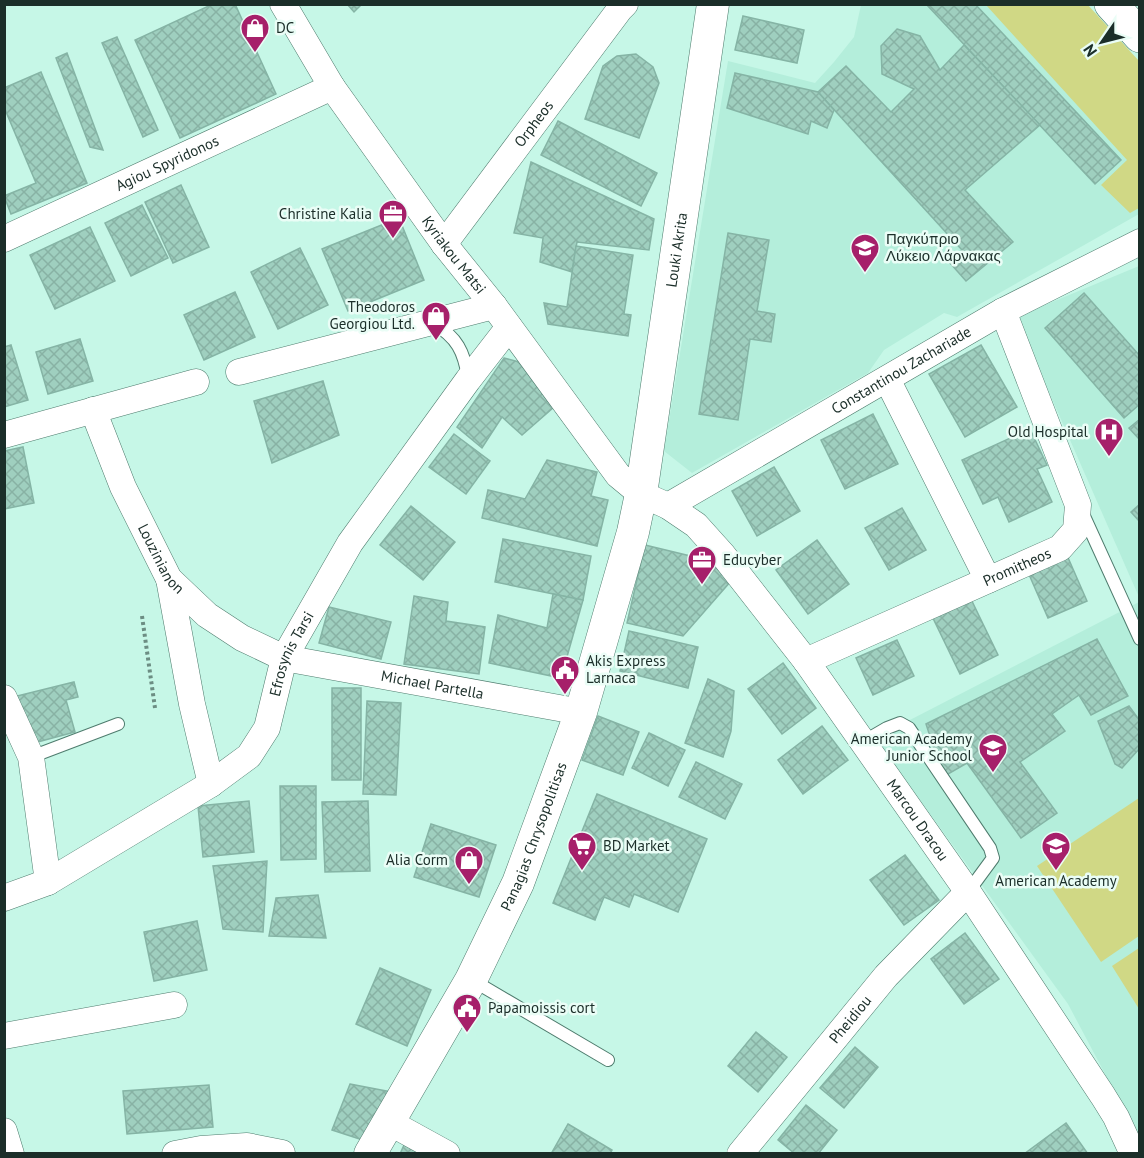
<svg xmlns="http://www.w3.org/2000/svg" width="1144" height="1158" viewBox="0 0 1144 1158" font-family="'PT Sans',sans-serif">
<defs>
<pattern id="building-cross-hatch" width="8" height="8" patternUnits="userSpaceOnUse" patternTransform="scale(1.5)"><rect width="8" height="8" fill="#9fcfbf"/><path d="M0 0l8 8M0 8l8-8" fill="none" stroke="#88b2a4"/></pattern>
</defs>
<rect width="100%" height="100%" fill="#c6f7e7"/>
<!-- built -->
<g fill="#b4eedb">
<path d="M861,5H1066L1139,84V214L957,317L944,313L884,350L868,373L692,473L664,451L728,61L815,83L834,62L854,37Z"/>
<path d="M1139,266V597L1016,317Z"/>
<path d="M1139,602V1138L1068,1004L875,738Z"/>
</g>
<!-- green -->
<g fill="#d0d885">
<path d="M986,5H1088L1139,61V208L1130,213L1101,185L1127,160Z"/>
<path d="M1139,798V936L1101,962L1037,866Z"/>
<path d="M1139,948V1009L1112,966Z"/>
</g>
<!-- building -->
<g fill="url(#building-cross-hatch)" stroke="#85b4a5" stroke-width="1.5">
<path d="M213,4H235L276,94L180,138L135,40Z"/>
<path d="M347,4H362L354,12Z"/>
<path d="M926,4H975L1121,160L1095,184Z"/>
<path d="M743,16L804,30L797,63L735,50Z"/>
<path d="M897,29L920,36L940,70L964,45L1040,125L965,190L1013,242L966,281L950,263L962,250L818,92L846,66L891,112L914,89L882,74L881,46Z"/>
<path d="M117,37L158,130L143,137L102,43Z"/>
<path d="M67,53L103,150L90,147L56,58Z"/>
<path d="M636,54L653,67L659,83L639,138L585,119L603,66L617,56Z"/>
<path d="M41,72L87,183L11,214L4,196L36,183L4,107V88Z"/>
<path d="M735,73L818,92L834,110L827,128L811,121L808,134L727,108Z"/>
<path d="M558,121L657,173L641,206L541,155Z"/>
<path d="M531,162L654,219L649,250L577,242L572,272L540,262L543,238L514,233Z"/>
<path d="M181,185L209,247L173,263L145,202Z"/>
<path d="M142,205L168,258L131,276L105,223Z"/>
<path d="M399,218L424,280L348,311L322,249Z"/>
<path d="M90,227L115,281L55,309L30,255Z"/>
<path d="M728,233L769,240L757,311L775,314L771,342L750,339L738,420L699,414Z"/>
<path d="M576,246L633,255L624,314L631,315L628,336L548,324L544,303L567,307Z"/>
<path d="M300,248L328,305L278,329L251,272Z"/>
<path d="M235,292L255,337L204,360L184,315Z"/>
<path d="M1084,293L1140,356V404L1124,418L1045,328Z"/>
<path d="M80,339L93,381L48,394L36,352Z"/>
<path d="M11,345L28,400L4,407V347Z"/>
<path d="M981,345L1017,407L965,437L929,374Z"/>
<path d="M504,358L519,362L553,408L522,435L502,417L482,448L457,427Z"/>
<path d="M323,381L339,435L272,463L254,401Z"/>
<path d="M873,414L898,464L845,489L821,440Z"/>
<path d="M1140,419V440L1129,428Z"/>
<path d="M1030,429L1047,465L1037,469L1052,502L1009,522L998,497L983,504L962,460Z"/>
<path d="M454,434L490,461L466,494L429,467Z"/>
<path d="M23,447L34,503L4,509V451Z"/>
<path d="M547,460L597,472L591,496L608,500L597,546L482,518L488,490L525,499Z"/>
<path d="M774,467L800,511L757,536L732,491Z"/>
<path d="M1140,504V522L1131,512Z"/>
<path d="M411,506L455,542L423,580L380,545Z"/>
<path d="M902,508L926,550L889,570L865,528Z"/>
<path d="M503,539L591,556L583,600L495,582Z"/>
<path d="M817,540L849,584L808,614L776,570Z"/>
<path d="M645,545L707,560L731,581L683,636L627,623Z"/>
<path d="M1066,553L1087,601L1048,618L1027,570Z"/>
<path d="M553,594L583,600L561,678L489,663L498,615L547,628Z"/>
<path d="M969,595L998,655L960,674L931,614Z"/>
<path d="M414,596L448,602L446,621L485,627L479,674L404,664Z"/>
<path d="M329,607L391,622L381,659L319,643Z"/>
<path d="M629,631L698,647L688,688L620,671Z"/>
<path d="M1097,639L1128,696L1091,715L1079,695L1052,714L1065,731L1020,762L1057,813L1021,838L967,763L943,777L926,724Z"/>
<path d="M897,640L914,676L873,695L856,658Z"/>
<path d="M783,663L816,708L782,734L748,689Z"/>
<path d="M708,679L734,691L731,731L723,757L685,743Z"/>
<path d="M74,682L78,697L66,700L75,732L30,744L17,696Z"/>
<rect x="332" y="688" width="29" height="92"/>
<path d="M367,701L401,703L396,795L363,794Z"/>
<path d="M1129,706L1140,721V748L1122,768L1115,764L1098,721Z"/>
<path d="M598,716L639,732L623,775L582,760Z"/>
<path d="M822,726L848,760L803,794L778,760Z"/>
<path d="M649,733L685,750L668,786L632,768Z"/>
<path d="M696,762L742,784L725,819L679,797Z"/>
<path d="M280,786H316V859L281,860Z"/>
<path d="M597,794L707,839L678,912L634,894L629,907L604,897L595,920L553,903Z"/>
<path d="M249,801L254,852L203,857L198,806Z"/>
<path d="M368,801L370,871L325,872L322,802Z"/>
<path d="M431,824L496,845L479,897L414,877Z"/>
<path d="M905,855L939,900L904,925L870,880Z"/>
<path d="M267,861L263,932L223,929L213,866Z"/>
<path d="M318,895L326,938L269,936L276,898Z"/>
<path d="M197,921L207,970L154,981L144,932Z"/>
<path d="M965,933L999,979L964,1004L931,959Z"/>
<path d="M380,968L431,990L407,1046L356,1024Z"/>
<path d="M756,1032L787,1057L758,1092L728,1066Z"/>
<path d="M855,1047L878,1067L844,1108L820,1088Z"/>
<path d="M350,1084L392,1092L366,1141L332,1130Z"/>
<path d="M209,1085L213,1127L127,1134L123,1091Z"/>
<path d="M806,1105L837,1130L818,1154H795L778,1140Z"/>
<path d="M1066,1123L1088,1154H1024Z"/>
<path d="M568,1124L612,1150L610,1154H551Z"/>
<path d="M404,1145L428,1154H400Z"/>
</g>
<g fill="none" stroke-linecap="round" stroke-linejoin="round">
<!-- service casing -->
<g stroke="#4f7c6e" stroke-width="14">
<g id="service">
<path d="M434,324C457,337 464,352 468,377"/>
<path d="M1083,514L1140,639"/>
<path d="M863,742L887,728L900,723L909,728L990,848L993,858L968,892"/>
<path d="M31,757L118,724"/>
<path d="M472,980L608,1060"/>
</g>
</g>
<!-- minor casing -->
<g stroke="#4f7c6e" stroke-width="27">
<g id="minor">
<path id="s1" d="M283,4L332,87L444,244L494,306L618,475L641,494L668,506L696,525L723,555L806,661L968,892L1103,1096L1116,1117L1133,1154"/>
<path id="s2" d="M4,239L332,87"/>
<path id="s3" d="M444,244L620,9L625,4"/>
<path d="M239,372L494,306"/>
<path d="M887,379L988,580"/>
<path id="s4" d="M93,410L123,487L169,579L207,615L242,638L284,658L581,712"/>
<path d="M4,435L196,382"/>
<path id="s5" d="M668,506L1003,311L1140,242"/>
<path d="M169,579L192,704L211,784"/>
<path id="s6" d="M806,661L1060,548L1076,530L1078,505L1003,311"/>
<path d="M4,698L31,757L48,882"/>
<path id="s7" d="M4,898L48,882L211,784L249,756L267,728L284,658L350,543L468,380L509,327"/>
<path d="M4,1036L174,1005"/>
<path d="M387,1121L447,1154"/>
<path d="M4,1131L11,1154"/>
<path d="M175,1154L201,1149L247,1146L282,1153"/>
<path id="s8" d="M740,1154L886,976L968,892"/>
</g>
</g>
<!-- tertiary casing -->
<g stroke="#4f7c6e" stroke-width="33">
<g id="tertiary">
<path id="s9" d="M370,1154L471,980L518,883L581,712L633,532L641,494L713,4"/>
</g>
</g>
<!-- primary casing -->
<g stroke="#4f7c6e" stroke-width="34">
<path id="primary" d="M1111,4L1140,36"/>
</g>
<!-- path -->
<path stroke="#6c8d83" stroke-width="4" stroke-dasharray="3 3" stroke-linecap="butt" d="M142,616L155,708"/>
<!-- service -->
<use href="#service" stroke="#fff" stroke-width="12"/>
<!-- minor -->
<use href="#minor" stroke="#fff" stroke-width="26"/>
<!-- tertiary -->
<use href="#tertiary" stroke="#fff" stroke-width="32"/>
<!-- primary -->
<use href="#primary" stroke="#fff" stroke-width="33"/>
</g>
<!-- icons -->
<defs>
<g id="shop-pin" transform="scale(1.5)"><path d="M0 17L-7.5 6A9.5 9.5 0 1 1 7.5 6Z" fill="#a6206a" stroke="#eafdf6"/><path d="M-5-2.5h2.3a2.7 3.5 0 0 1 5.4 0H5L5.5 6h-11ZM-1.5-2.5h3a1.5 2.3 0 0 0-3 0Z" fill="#fff"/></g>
<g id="office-pin" transform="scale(1.5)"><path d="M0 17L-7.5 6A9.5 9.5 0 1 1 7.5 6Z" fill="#a6206a" stroke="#eafdf6"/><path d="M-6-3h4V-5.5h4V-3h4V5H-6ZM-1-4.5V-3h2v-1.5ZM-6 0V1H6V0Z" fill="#fff"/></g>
<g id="school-pin" transform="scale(1.5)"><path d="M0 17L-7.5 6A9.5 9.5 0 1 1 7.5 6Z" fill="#a6206a" stroke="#eafdf6"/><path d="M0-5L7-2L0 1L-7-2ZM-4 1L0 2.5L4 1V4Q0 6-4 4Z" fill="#fff"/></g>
<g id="hospital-pin" transform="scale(1.5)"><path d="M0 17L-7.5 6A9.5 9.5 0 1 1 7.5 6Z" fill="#a6206a" stroke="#eafdf6"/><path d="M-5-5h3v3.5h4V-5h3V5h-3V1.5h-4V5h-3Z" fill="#fff"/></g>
<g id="civic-pin" transform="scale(1.5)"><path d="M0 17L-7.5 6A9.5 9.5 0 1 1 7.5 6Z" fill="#a6206a" stroke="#eafdf6"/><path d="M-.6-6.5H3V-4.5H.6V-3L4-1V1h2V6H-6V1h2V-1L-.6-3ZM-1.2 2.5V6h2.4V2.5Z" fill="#fff"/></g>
<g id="supermarket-pin" transform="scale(1.5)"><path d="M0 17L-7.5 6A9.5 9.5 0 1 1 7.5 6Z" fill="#a6206a" stroke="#eafdf6"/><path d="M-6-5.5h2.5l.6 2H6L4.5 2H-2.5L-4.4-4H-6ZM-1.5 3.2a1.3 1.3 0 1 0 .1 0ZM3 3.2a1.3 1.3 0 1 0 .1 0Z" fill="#fff"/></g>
</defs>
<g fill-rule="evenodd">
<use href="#shop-pin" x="255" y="28"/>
<use href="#office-pin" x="393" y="214"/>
<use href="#school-pin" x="865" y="248"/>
<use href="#shop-pin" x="436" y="316"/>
<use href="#hospital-pin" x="1109" y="432"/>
<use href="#office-pin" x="702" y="560"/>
<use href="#civic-pin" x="565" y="670"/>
<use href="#school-pin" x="993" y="748"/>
<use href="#supermarket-pin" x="582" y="846"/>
<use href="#school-pin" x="1056" y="846"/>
<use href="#shop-pin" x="469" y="860"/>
<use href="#civic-pin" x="467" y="1008"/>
</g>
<g text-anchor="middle" stroke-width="5" stroke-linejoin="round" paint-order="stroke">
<!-- poi labels -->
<g font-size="15" fill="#1b2e29" stroke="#eafdf6" text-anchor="start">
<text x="276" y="33">DC</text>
<text x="372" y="219" text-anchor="end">Christine Kalia</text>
<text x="886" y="244">Παγκύπριο<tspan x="886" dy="17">Λύκειο Λάρνακας</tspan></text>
<text x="415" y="312" text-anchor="end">Theodoros<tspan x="415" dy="17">Georgiou Ltd.</tspan></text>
<text x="1088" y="437" text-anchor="end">Old Hospital</text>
<text x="723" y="565">Educyber</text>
<text x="586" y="666">Akis Express<tspan x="586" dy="17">Larnaca</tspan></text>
<text x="972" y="744" text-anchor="end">American Academy<tspan x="972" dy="17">Junior School</tspan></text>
<text x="603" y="851">BD Market</text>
<text x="448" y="865" text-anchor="end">Alia Corm</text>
<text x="1056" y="886" text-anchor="middle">American Academy</text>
<text x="488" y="1013">Papamoissis cort</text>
</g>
<!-- street labels -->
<g font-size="15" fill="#1b2e29" stroke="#eafdf6">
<text dy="5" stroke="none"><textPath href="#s3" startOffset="150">Orpheos</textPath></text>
<text dy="5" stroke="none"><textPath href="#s2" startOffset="180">Agiou Spyridonos</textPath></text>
<text dy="5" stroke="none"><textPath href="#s9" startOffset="964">Louki Akrita</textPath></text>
<text dy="5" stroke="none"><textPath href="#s1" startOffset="304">Kyriakou Matsi</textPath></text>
<text dy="5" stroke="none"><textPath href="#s5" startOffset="270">Constantinou Zachariade</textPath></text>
<text dy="5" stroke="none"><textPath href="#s4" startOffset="164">Louzinianon</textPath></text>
<text dy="5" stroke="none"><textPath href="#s6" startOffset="231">Promitheos</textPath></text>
<text dy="5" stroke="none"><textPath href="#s7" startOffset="396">Efrosynis Tarsi</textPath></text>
<text dy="5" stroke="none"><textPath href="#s4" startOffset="477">Michael Partella</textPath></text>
<text dy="5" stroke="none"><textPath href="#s1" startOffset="1041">Marcou Dracou</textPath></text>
<text dy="5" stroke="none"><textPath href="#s9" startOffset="358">Panagias Chrysopolitisas</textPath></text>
<text dy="5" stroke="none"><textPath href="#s8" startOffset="174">Pheidiou</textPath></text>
</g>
</g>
<!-- border -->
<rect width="1144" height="1158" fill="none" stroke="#1b2e29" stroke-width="12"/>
<!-- north arrow -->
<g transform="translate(1102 42) rotate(235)" stroke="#eafdf6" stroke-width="4.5" paint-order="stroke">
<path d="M0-4.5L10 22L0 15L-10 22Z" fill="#1b2e29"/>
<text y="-9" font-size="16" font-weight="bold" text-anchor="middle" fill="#1b2e29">N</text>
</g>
</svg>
